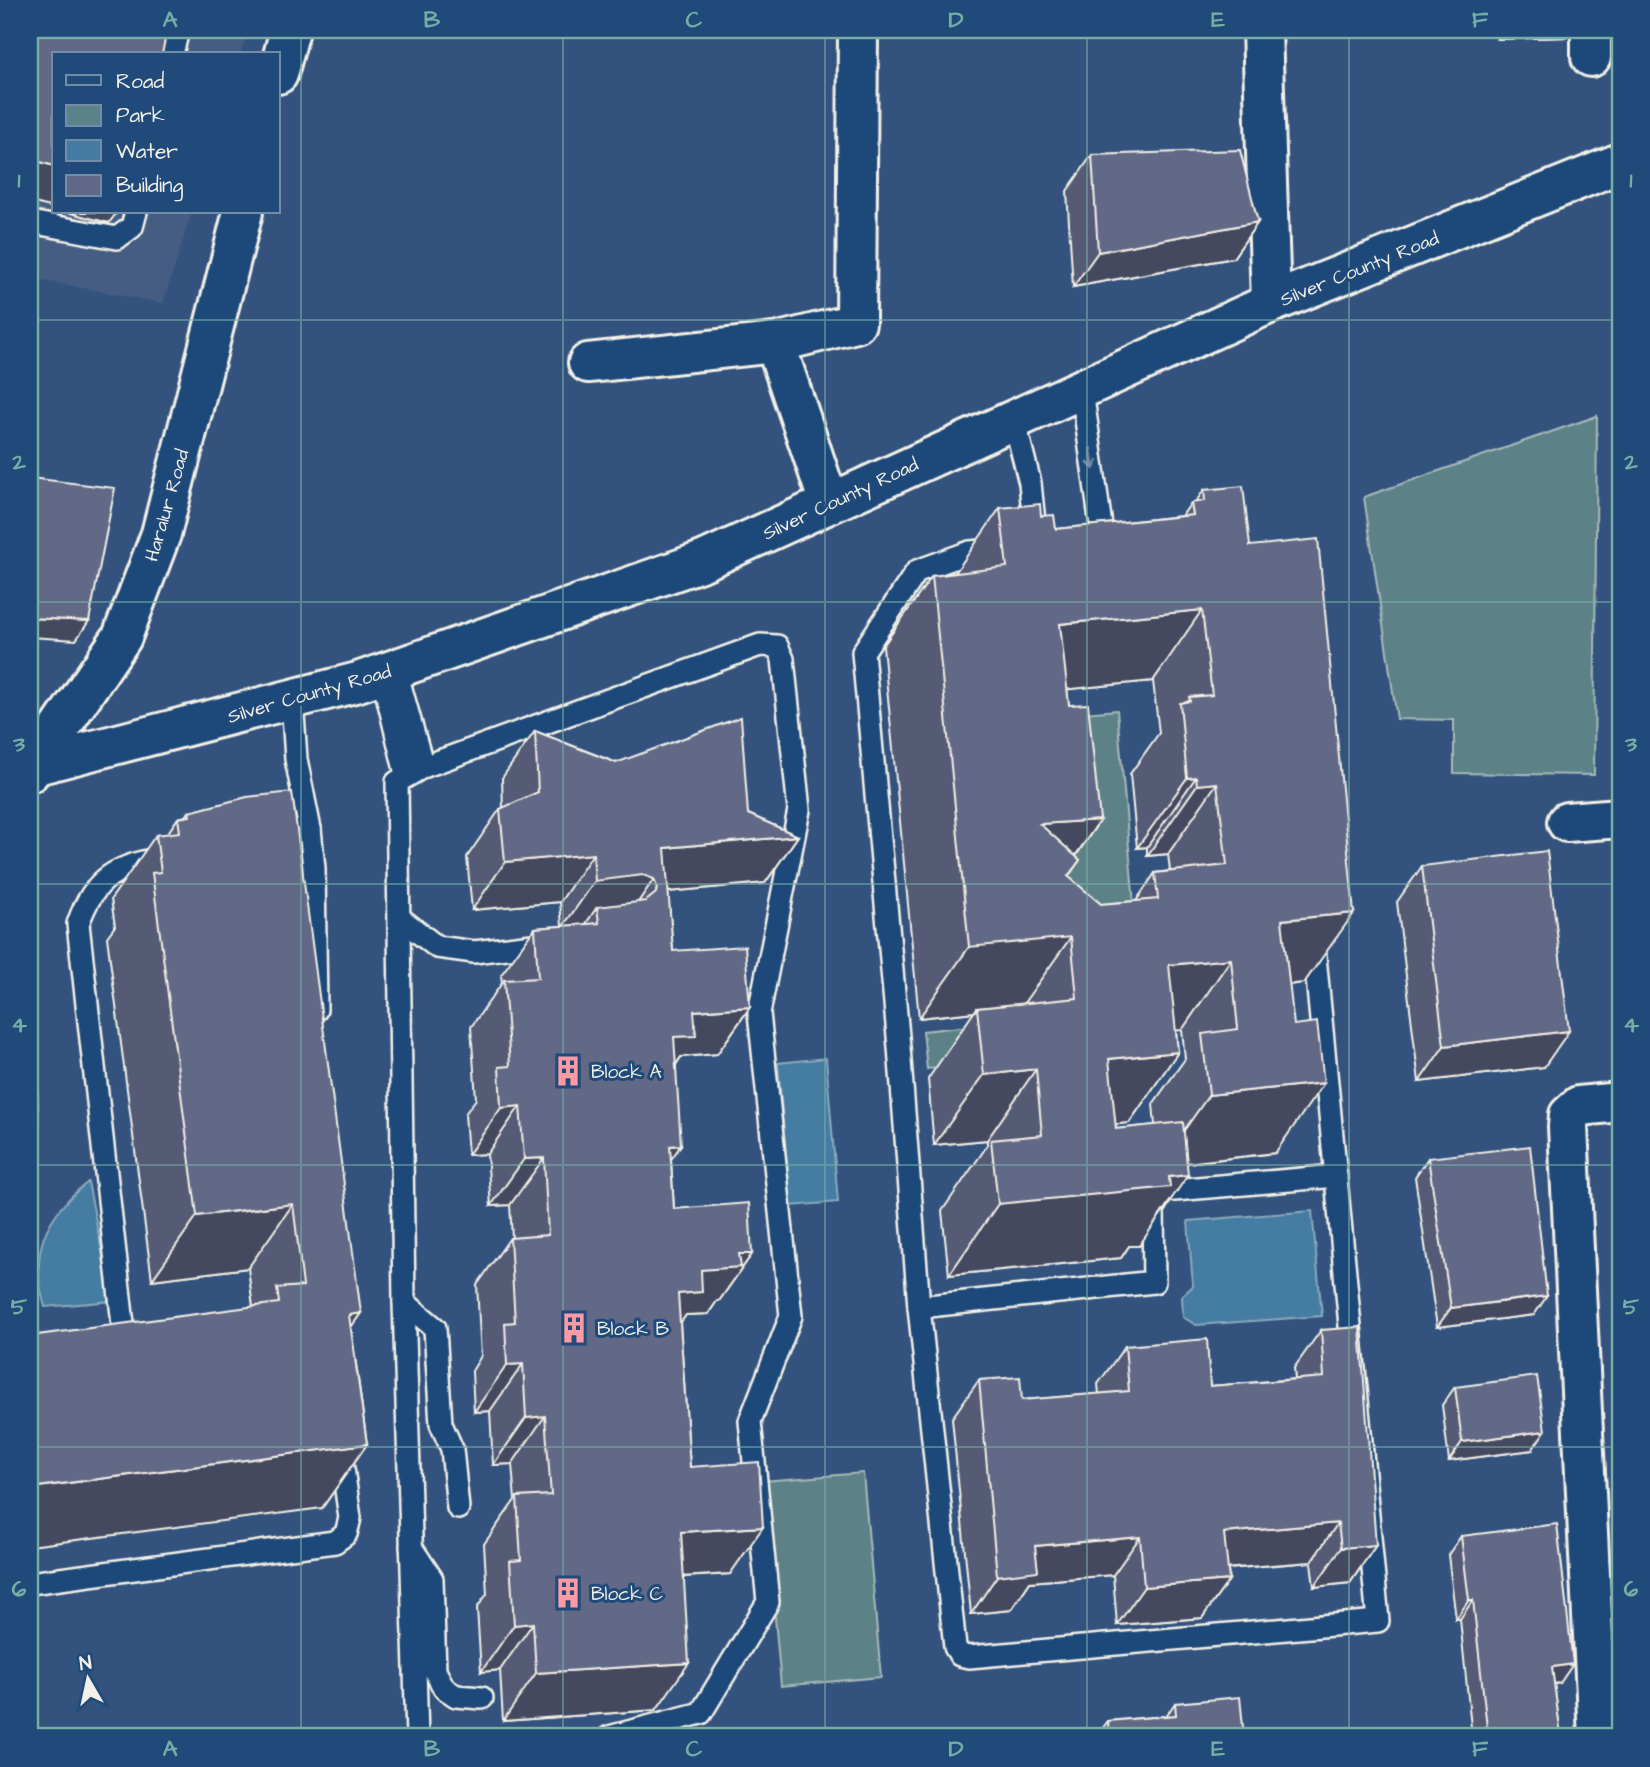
<svg xmlns="http://www.w3.org/2000/svg" width="1650" height="1767" viewBox="0 0 1650 1767" font-family="'Architects Daughter',sans-serif">
<rect width="100%" height="100%" fill="#33537e"/>
<filter id="ink" filterUnits="userSpaceOnUse"><feTurbulence type="fractalNoise" baseFrequency=".0143" numOctaves="2"/><feDisplacementMap in="SourceGraphic" scale="14" xChannelSelector="R" yChannelSelector="G"/><feConvolveMatrix kernelMatrix="1 2 1 2 8 2 1 2 1" color-interpolation-filters="sRGB"/></filter>
<g filter="url(#ink)">
<!-- built -->
<path fill="#455d83" d="M30,30H248L240,54H54V212H192L163,303L30,278Z"/>
<!-- green -->
<g fill="#5b8288" stroke="#a8bab8" stroke-width="2">
<path d="M1597,416L1594,775L1454,773V720L1397,719L1364,497Z"/>
<path d="M1117,710L1134,905L1068,911L1051,716Z"/>
<path d="M1016,1021L1020,1060L927,1069L923,1031Z"/>
<path d="M863,1473L881,1677L781,1686L763,1481Z"/>
</g>
<!-- water -->
<g fill="#457ba2" stroke="#8baabe" stroke-width="2">
<path d="M826,1058L838,1202L790,1206L778,1063Z"/>
<path d="M88,1182L112,1301L45,1307C29,1253 44,1216 88,1182Z"/>
<path d="M1312,1211L1322,1316L1196,1325L1183,1317L1182,1296L1193,1286L1188,1221Z"/>
</g>
<g fill="none" stroke-linecap="round" stroke-linejoin="round">
<!-- lane casing -->
<g stroke="#f4f1e8" stroke-width="26">
<g id="lane">
<path d="M172,54L178,30"/>
<path d="M30,222L117,238L132,227L136,212"/>
<path d="M1082,391L1103,540"/>
<path d="M1014,420L1030,483L1035,532"/>
<path d="M1215,531L1280,587L1378,1621L969,1657L960,1655L955,1647L919,1307L899,1047L863,652L917,571L970,552Z"/>
<path d="M396,671L423,767"/>
<path d="M382,674L406,774"/>
<path d="M310,829L314,868L316,1010"/>
<path d="M269,836L310,829L296,759L292,699"/>
<path d="M401,919L437,947L474,952L549,943"/>
<path d="M404,1302L435,1328L441,1424L452,1449L458,1508"/>
<path d="M919,1307L1154,1282L1153,1208L1163,1191L1336,1176"/>
<path d="M126,1351L78,924C94,876 118,866 165,857"/>
<path d="M411,1547L432,1579L435,1671L444,1688L456,1696L482,1698"/>
<path d="M30,1583L335,1542L346,1534L350,1518L340,1447"/>
<path d="M417,1737L404,1302L397,782L423,767L760,645L777,646L783,659L799,810L759,1013L791,1316L750,1421L768,1602L701,1713L609,1737"/>
</g>
</g>
<!-- street casing -->
<g stroke="#f4f1e8" stroke-width="44">
<g id="street">
<path d="M1262,30L1271,303"/>
<path d="M1591,57V30"/>
<path d="M588,363L775,343"/>
<path d="M829,503L775,343L856,323L858,30"/>
<path d="M1567,822L1620,818"/>
<path d="M1598,1737L1568,1127L1569,1115L1579,1106L1620,1102"/>
</g>
</g>
<!-- secondary casing -->
<g stroke="#f4f1e8" stroke-width="44">
<g id="secondary">
<path d="M278,74L290,30"/>
<path d="M36,765L358,682L703,561L1271,303L1620,163"/>
<path d="M30,772L122,637L161,534L243,212"/>
</g>
</g>
<!-- lane -->
<use href="#lane" stroke="#1f4a7a" stroke-width="21"/>
<!-- street -->
<use href="#street" stroke="#1f4a7a" stroke-width="38"/>
<!-- secondary -->
<use href="#secondary" stroke="#1f4a7a" stroke-width="38"/>
</g>
<!-- wall -->
<g fill="#545a74" stroke="#f4f1e8" stroke-width="2" fill-rule="evenodd">
<path d="M1496,30H1574L1569,37L1497,39Z"/>
<path d="M1092,155L1258,222L1233,258L1073,287L1067,191Z"/>
<path d="M1204,490L1250,546L1304,983L1289,985L1275,1153L1187,1163L1139,1246H1129L1121,1258L949,1275L942,1211L987,1146V1140L934,1145L928,1079L974,1012L919,1018L883,646L932,576L955,573L1000,508L1041,516L1056,529L1182,516L1191,503H1195ZM1153,681L1159,733L1130,774L1137,848L1147,847V856L1168,854L1170,871L1155,873L1136,901L1101,904L1068,877L1076,856L1100,820L1069,705L1067,689ZM1176,1030H1182L1185,1059L1153,1104L1155,1125L1116,1129L1115,1124L1129,1123L1178,1052Z"/>
<path d="M535,731L748,814L798,836L765,883L668,892L673,951L750,1007L717,1054L681,1057L676,1065L671,1159L674,1209L752,1254L719,1301H717L708,1314L686,1315L680,1323L690,1467L730,1574L684,1577L656,1710L503,1721L500,1670L481,1672L477,1608L487,1594L484,1544L515,1500L512,1464L493,1465L490,1411L474,1412L472,1371L481,1356L477,1285L510,1238H512L510,1205L491,1206L487,1154L468,1155L465,1114L476,1099L471,1027L502,983L501,975L535,928L562,926L560,902L472,910L467,857L500,809L503,808L502,778Z"/>
<path d="M189,812L361,1313L351,1327L367,1444L322,1508L253,1307L248,1268L152,1280L107,937L115,926L111,899L156,835L167,834L178,818L186,816Z"/>
<path d="M1422,866L1544,1067L1419,1082L1397,902Z"/>
<path d="M1428,1158L1534,1315L1437,1327L1415,1177Z"/>
<path d="M1620,1261V1329L1617,1330L1616,1267Z"/>
<path d="M1321,1330L1376,1545L1350,1583L1314,1587L1311,1562L1228,1569L1229,1580L1202,1618L1117,1625L1113,1575L1030,1582L1011,1610L971,1614L952,1418L979,1380L1022,1400L1099,1394L1098,1384L1125,1346L1210,1386L1295,1379L1294,1368Z"/>
<path d="M1455,1387L1532,1450L1449,1461L1442,1405Z"/>
<path d="M1461,1536L1560,1683L1554,1684L1561,1737H1472L1460,1619H1456L1448,1555Z"/>
<path d="M1175,1703L1244,1737H1096L1108,1721L1166,1716Z"/>
</g>
<!-- shaded-wall -->
<g fill="#454a5e" stroke="#f4f1e8" stroke-width="2">
<path d="M1503,30H1574L1569,37L1497,39Z"/>
<path d="M30,159L54,166V208L30,202Z"/>
<path d="M67,212H117L109,223Z"/>
<path d="M1258,222L1233,258L1073,287L1098,252Z"/>
<path d="M1202,610L1153,681L1011,695L1060,624Z"/>
<path d="M30,618L89,621L76,640L30,637Z"/>
<path d="M1196,777L1147,847L1137,848L1187,778Z"/>
<path d="M1217,783L1168,854L1147,856L1197,785Z"/>
<path d="M1100,820L1051,891L1040,824Z"/>
<path d="M798,836L765,883L656,893L657,887L654,879L621,927L597,907L585,925L562,928L595,881L665,848Z"/>
<path d="M593,854L560,902L472,910L505,862Z"/>
<path d="M1080,860L1031,930L1071,937L1021,1007L977,1008L974,1012L919,1018L969,947L1068,876Z"/>
<path d="M1354,913L1304,983L1234,990L1282,920Z"/>
<path d="M1231,959L1182,1030L1120,1035L1169,965Z"/>
<path d="M750,1007L717,1054L681,1057L663,1083L674,1037L694,1011Z"/>
<path d="M1569,1031L1544,1067L1419,1082L1444,1046Z"/>
<path d="M1178,1052L1129,1123L1059,1130L1109,1059Z"/>
<path d="M1036,1069L987,1140L934,1145L984,1075Z"/>
<path d="M1324,1083L1275,1153L1159,1166L1209,1095Z"/>
<path d="M520,1106L487,1154L468,1155L501,1108Z"/>
<path d="M681,1145L648,1193L670,1146Z"/>
<path d="M544,1158L510,1205L491,1206L524,1159Z"/>
<path d="M1188,1175L1139,1246H1129L1121,1258L949,1275L998,1204L1169,1177Z"/>
<path d="M293,1204L248,1268L152,1280L197,1216Z"/>
<path d="M739,1254H752L719,1301H717L708,1314L686,1315L669,1339L678,1294L701,1270Z"/>
<path d="M1547,1296L1534,1315L1437,1327L1451,1308Z"/>
<path d="M361,1313L316,1377L349,1315Z"/>
<path d="M523,1364L490,1411L474,1412L507,1365Z"/>
<path d="M545,1416L512,1464L493,1465L526,1418Z"/>
<path d="M1545,1431L1532,1450L1449,1461L1462,1442Z"/>
<path d="M367,1444L322,1508L30,1546V1488Z"/>
<path d="M1338,1523L1311,1562L1197,1571L1224,1533Z"/>
<path d="M763,1527L730,1574L648,1579L681,1532Z"/>
<path d="M1140,1537L1113,1575L1030,1582L1011,1610L971,1614L997,1576L1035,1546Z"/>
<path d="M1376,1545L1350,1583L1314,1587L1341,1548Z"/>
<path d="M1229,1580L1202,1618L1117,1625L1144,1587Z"/>
<path d="M1469,1600H1473L1460,1619H1456Z"/>
<path d="M533,1623L500,1670L481,1672L514,1625Z"/>
<path d="M689,1663L656,1710L503,1721L536,1673Z"/>
<path d="M1573,1664L1560,1683L1539,1686L1552,1667Z"/>
</g>
<!-- building -->
<g fill="#626987" stroke="#f4f1e8" stroke-width="2" fill-rule="evenodd">
<path d="M30,30H167L162,54H54V166L30,159Z"/>
<path d="M1240,150L1258,222L1098,252L1092,155Z"/>
<path d="M30,478L115,488L89,621L30,618Z"/>
<path d="M1243,486L1250,546L1318,539L1354,913L1282,920L1294,1025L1317,1022L1324,1083L1209,1095L1202,1034L1238,1029L1231,959L1169,965L1178,1052L1109,1059L1116,1129L1183,1122L1188,1175L1169,1177L1170,1187L998,1204L991,1140L1042,1135L1036,1069L984,1075L977,1008L1077,998L1071,937L969,947L932,576L1007,567L1000,508L1040,504L1041,516L1054,515L1056,529L1193,515L1191,503L1205,501L1204,490ZM1202,610L1212,695L1189,697L1190,701L1180,703L1187,778L1196,777L1197,785L1217,783L1227,865L1155,873L1158,899L1101,904L1068,876L1080,860L1040,824L1100,820L1088,704L1069,705L1060,624Z"/>
<path d="M741,717L748,814L798,836L665,848L673,951L745,946L750,1007L694,1011L696,1036L674,1037L681,1145L670,1146L674,1209L749,1203L752,1254H739L741,1267L701,1270L702,1292L678,1294L690,1467L759,1462L763,1527L681,1532L689,1663L536,1673L533,1623L514,1625L510,1561L521,1560L517,1497L551,1495L545,1416L526,1418L523,1364L507,1365L505,1323L515,1322L510,1238L548,1235L544,1158L524,1159L520,1106L501,1108L499,1067L510,1066L504,980L538,978L535,928L599,923L597,907L646,901L656,893L657,887L654,879L643,875L595,881L593,854L505,862L500,809L538,792L535,731L616,763Z"/>
<path d="M292,792L361,1313L349,1315L367,1444L30,1488V1336L279,1303L277,1288L303,1286L293,1204L197,1216L152,873L161,872L156,835L180,832L178,818L190,816L189,812L247,797Z"/>
<path d="M1547,851L1569,1031L1444,1046L1422,866Z"/>
<path d="M30,1061L37,1079L39,1146L35,1192L30,1202Z"/>
<path d="M1530,1146L1547,1296L1451,1308L1428,1158Z"/>
<path d="M1360,1327L1376,1545L1341,1548L1338,1523L1224,1533L1229,1580L1144,1587L1140,1537L1035,1546L1038,1571L997,1576L979,1380L1020,1377L1022,1400L1129,1391L1125,1346L1207,1339L1210,1386L1324,1377L1321,1330Z"/>
<path d="M1537,1376L1545,1431L1462,1442L1455,1387Z"/>
<path d="M1557,1524L1573,1664L1552,1667L1561,1737H1488L1473,1600H1469L1461,1536Z"/>
<path d="M1240,1697L1244,1737H1109L1108,1721L1176,1715L1175,1703Z"/>
</g>
<!-- one-way arrows -->
<defs><path id="oneway-shaft" d="M-6 0H5M1.5-3L5.5 0L1.5 3" fill="none" stroke-width="1.6" stroke-linecap="round" stroke-linejoin="round" transform="scale(1.75)"/></defs>
<use stroke="#748da6" href="#oneway-shaft" transform="translate(1092 459) rotate(82)"/>
</g>
<!-- grid -->
<path fill="none" stroke="#76ada5" stroke-width="2" stroke-opacity="0.55" d="M301,30V1737M563,30V1737M825,30V1737M1087,30V1737M1349,30V1737M30,320H1620M30,602H1620M30,884H1620M30,1165H1620M30,1447H1620"/>
<!-- icons -->
<defs>
<g id="building-bare" transform="scale(2.415)"><path d="M-4-6H4V6H1V3H-1V6H-4ZM-2.5-4.3h1.7v1.8h-1.7ZM.8-4.3h1.7v1.8H.8ZM-2.5-1h1.7V.8h-1.7ZM.8-1h1.7V.8H.8Z" fill="#ff9aa2" stroke="#1f4a7a" stroke-width="2.5" paint-order="stroke"/></g>
</defs>
<g fill-rule="evenodd">
<use href="#building-bare" x="568" y="1071"/>
<use href="#building-bare" x="574" y="1328"/>
<use href="#building-bare" x="568" y="1593"/>
</g>
<g text-anchor="middle" stroke-width="6" stroke-linejoin="round" paint-order="stroke">
<!-- street labels -->
<g font-size="19" fill="#f4f1e8" stroke="#1f4a7a">
<text transform="translate(1359 268) rotate(-22)" y="7">Silver County Road</text>
<text transform="translate(840 498) rotate(-25)" y="7">Silver County Road</text>
<text transform="translate(166 505) rotate(-74)" y="7">Haralur Road</text>
<text transform="translate(309 693) rotate(-16)" y="7">Silver County Road</text>
</g>
<!-- poi labels -->
<g font-size="19" fill="#f4f1e8" stroke="#1f4a7a" text-anchor="start">
<text x="591" y="1078">Block A</text>
<text x="597" y="1335">Block B</text>
<text x="591" y="1600">Block C</text>
</g>
</g>
<!-- margin -->
<rect width="1650" height="1767" fill="none" stroke="#1f4a7a" stroke-width="77"/>
<!-- legend -->
<rect x="52" y="52" width="228" height="161" fill="#1f4a7a" stroke="#748da6" stroke-width="2"/>
<rect x="66" y="75" width="35" height="10" fill="#1f4a7a" stroke="#748da6" stroke-width="2"/>
<text x="116" y="88" font-size="21" fill="#f4f1e8">Road</text>
<rect x="66" y="105" width="35" height="21" fill="#5b8288" stroke="#748da6" stroke-width="2"/>
<text x="116" y="122" font-size="21" fill="#f4f1e8">Park</text>
<rect x="66" y="140" width="35" height="21" fill="#457ba2" stroke="#748da6" stroke-width="2"/>
<text x="116" y="158" font-size="21" fill="#f4f1e8">Water</text>
<rect x="66" y="175" width="35" height="21" fill="#626987" stroke="#748da6" stroke-width="2"/>
<text x="116" y="192" font-size="21" fill="#f4f1e8">Building</text>
<!-- north arrow -->
<g transform="translate(88 1679) rotate(351)" stroke="#1f4a7a" stroke-width="5" paint-order="stroke">
<path d="M0-5L12 26L0 18L-12 26Z" fill="#f4f1e8"/>
<text y="-10" font-size="19" font-weight="bold" text-anchor="middle" fill="#f4f1e8">N</text>
</g>
<rect x="38" y="38" width="1574" height="1690" fill="none" stroke="#76ada5" stroke-width="2.5"/>
<g font-size="23" text-anchor="middle" font-weight="bold" fill="#76ada5">
<text x="170" y="27">A</text>
<text x="432" y="27">B</text>
<text x="694" y="27">C</text>
<text x="956" y="27">D</text>
<text x="1218" y="27">E</text>
<text x="1480" y="27">F</text>
<text x="19" y="187">1</text>
<text x="1631" y="187">1</text>
<text x="19" y="469">2</text>
<text x="1631" y="469">2</text>
<text x="19" y="751">3</text>
<text x="1631" y="751">3</text>
<text x="19" y="1032">4</text>
<text x="1631" y="1032">4</text>
<text x="19" y="1314">5</text>
<text x="1631" y="1314">5</text>
<text x="19" y="1596">6</text>
<text x="1631" y="1596">6</text>
<text x="170" y="1756">A</text>
<text x="432" y="1756">B</text>
<text x="694" y="1756">C</text>
<text x="956" y="1756">D</text>
<text x="1218" y="1756">E</text>
<text x="1480" y="1756">F</text>
</g>
</svg>
